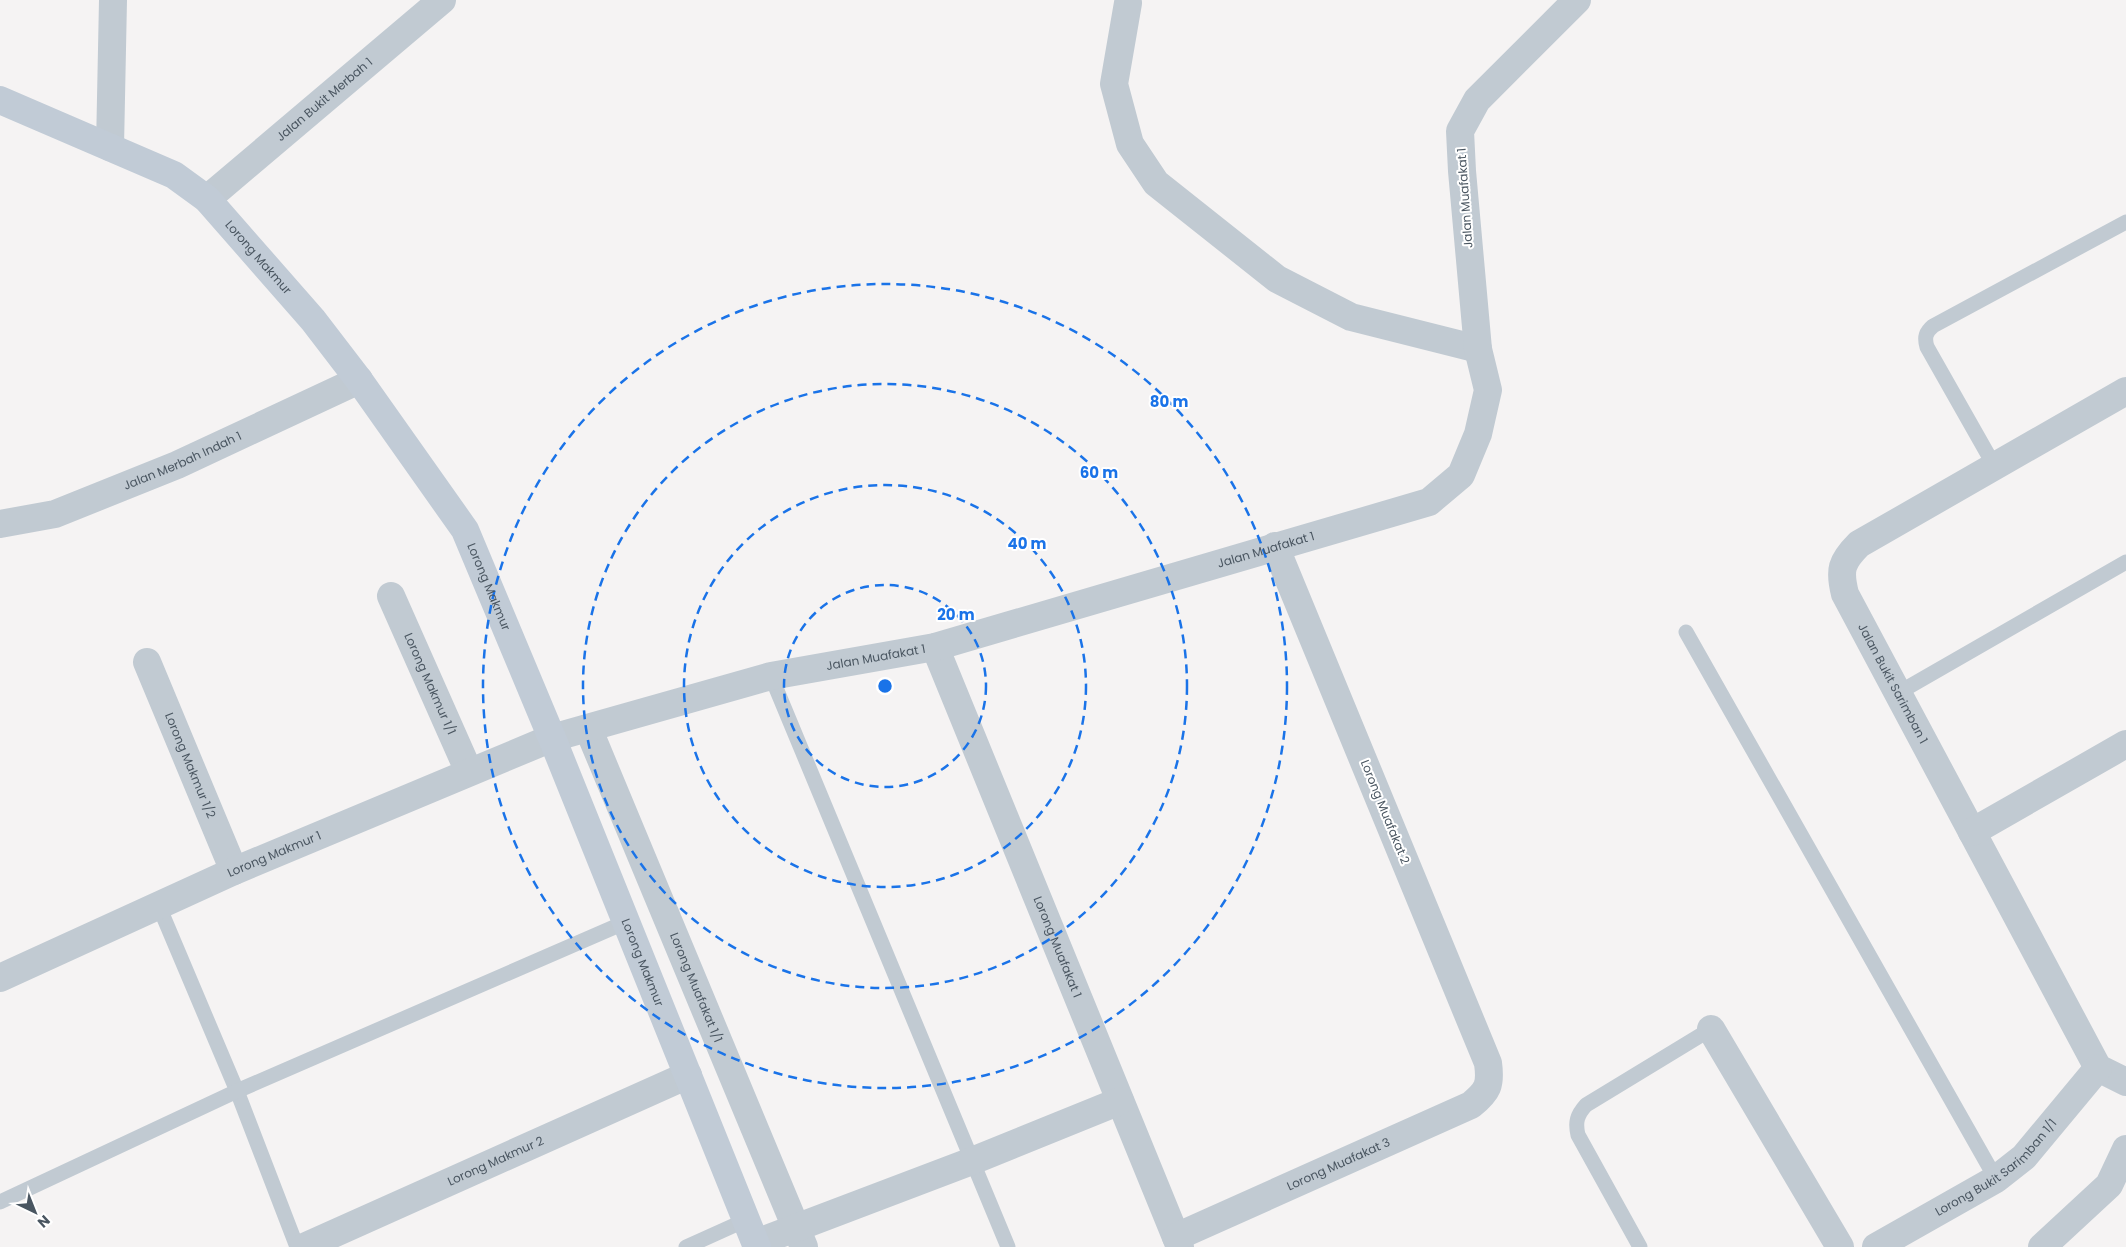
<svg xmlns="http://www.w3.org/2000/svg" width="2126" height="1247" viewBox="0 0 2126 1247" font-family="Poppins,sans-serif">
<rect width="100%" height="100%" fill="#f5f3f3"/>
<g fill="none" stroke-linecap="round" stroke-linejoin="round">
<!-- service -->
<g stroke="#c1cad2" stroke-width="15">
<path d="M1995,467L1927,347C1924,337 1926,332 1933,326L2126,222"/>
<path d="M1686,632L1996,1179"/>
<path d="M771,676L1008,1247"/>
<path d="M1898,693L2126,562"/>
<path d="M158,904L237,1091L297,1247"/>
<path d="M0,1202L237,1091L626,922"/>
<path d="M686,1247L746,1220"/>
<path d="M1640,1247L1578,1135C1575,1122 1577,1115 1586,1105L1711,1029"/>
</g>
<!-- minor -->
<g stroke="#c1cad2" stroke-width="28">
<path d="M1128,3L1114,84L1130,144L1156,183L1277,279L1351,317L1478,349"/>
<path d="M110,147L113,0"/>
<path id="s1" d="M207,199L442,0"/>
<path id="s2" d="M2126,391L1859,544C1841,562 1839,570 1845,594L2098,1068L2126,1082"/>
<path id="s3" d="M0,524L55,514L177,465L359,380"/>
<path id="s4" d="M391,596L469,772"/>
<path id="s5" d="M935,647L1180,1247"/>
<path id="s6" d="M147,662L234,871"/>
<path id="s7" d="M588,728L804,1247"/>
<path d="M1972,832L2126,744"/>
<path id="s8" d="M0,978L234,871L552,738L771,676L935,647L1429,502L1461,475L1478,434L1488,390L1478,349L1462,171L1460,131L1477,100L1577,0"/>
<path d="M1711,1029L1840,1247"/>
<path id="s9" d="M1176,1237L1471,1105C1488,1091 1491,1085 1488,1063L1275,546"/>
<path d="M756,1243L972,1161L1120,1101"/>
<path id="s10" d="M304,1247L688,1075"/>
<path id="s11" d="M1876,1247L1996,1179L2024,1157L2098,1068"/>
<path d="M2042,1247L2109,1185L2126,1149"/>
</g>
<!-- secondary -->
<path stroke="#c1cbd6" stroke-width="28" id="s12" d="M0,100L174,175L207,199L313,320L359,380L465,530L552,738L757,1247"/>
</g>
<!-- distance rings -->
<g fill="none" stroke="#1a73e8" stroke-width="2.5" stroke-dasharray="9 6">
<circle cx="885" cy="686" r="101"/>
<circle cx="885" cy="686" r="201"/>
<circle cx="885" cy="686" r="302"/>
<circle cx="885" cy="686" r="402"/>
</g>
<g text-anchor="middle" stroke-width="4" stroke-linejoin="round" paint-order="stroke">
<!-- street labels -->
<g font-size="12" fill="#4a5661" stroke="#fff">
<text dy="4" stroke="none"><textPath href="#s1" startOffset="154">Jalan Bukit Merbah 1</textPath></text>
<text transform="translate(1465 198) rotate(-94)" y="4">Jalan Muafakat 1</text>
<text dy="4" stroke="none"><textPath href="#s12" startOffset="308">Lorong Makmur</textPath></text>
<text dy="4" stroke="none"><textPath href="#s3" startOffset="194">Jalan Merbah Indah 1</textPath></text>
<text dy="4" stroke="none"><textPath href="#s8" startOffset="1341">Jalan Muafakat 1</textPath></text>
<text dy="4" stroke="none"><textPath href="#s12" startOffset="712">Lorong Makmur</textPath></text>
<text dy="4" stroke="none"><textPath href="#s8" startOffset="936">Jalan Muafakat 1</textPath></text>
<text dy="4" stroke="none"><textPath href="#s4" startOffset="96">Lorong Makmur 1/1</textPath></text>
<text dy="4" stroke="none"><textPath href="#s2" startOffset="465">Jalan Bukit Sarimban 1</textPath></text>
<text dy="4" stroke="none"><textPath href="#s6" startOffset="112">Lorong Makmur 1/2</textPath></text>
<text transform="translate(1385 812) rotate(68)" y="4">Lorong Muafakat 2</text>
<text dy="4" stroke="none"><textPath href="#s8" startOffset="301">Lorong Makmur 1</textPath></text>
<text dy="4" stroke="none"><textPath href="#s5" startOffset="324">Lorong Muafakat 1</textPath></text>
<text dy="4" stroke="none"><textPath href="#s12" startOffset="1118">Lorong Makmur</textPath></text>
<text dy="4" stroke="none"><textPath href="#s7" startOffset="281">Lorong Muafakat 1/1</textPath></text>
<text dy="4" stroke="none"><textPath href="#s10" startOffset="210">Lorong Makmur 2</textPath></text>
<text dy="4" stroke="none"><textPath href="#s9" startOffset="178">Lorong Muafakat 3</textPath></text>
<text dy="4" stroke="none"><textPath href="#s11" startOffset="145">Lorong Bukit Sarimban 1/1</textPath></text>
</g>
</g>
<circle cx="885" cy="686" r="8" fill="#1a73e8" stroke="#fff" stroke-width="2.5"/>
<g font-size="15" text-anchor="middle" font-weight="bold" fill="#1a73e8" stroke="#fff" stroke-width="4" stroke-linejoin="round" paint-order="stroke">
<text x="1169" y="407">80 m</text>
<text x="1099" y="478">60 m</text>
<text x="1027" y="549">40 m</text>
<text x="956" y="620">20 m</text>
</g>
<!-- north arrow -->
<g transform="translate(35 1212) rotate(137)" stroke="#ffffff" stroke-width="4" paint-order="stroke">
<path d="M0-4L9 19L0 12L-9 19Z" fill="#4a5661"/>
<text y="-8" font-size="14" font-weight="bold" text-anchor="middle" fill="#4a5661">N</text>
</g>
</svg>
